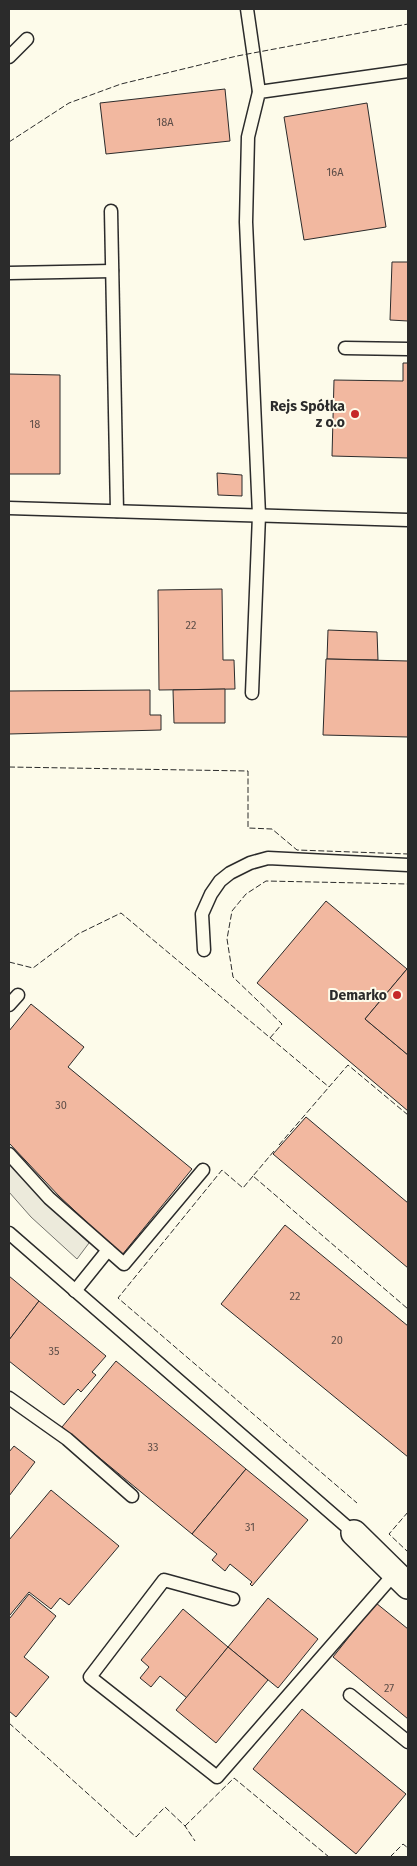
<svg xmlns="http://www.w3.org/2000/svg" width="417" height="1866" viewBox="0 0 417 1866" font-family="'Fira Sans',sans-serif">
<rect width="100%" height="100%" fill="#fdfbea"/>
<!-- parking -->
<path fill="#eceadb" stroke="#74746e" d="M9,1163L44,1202L89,1243L77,1259L31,1217L9,1192Z"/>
<!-- building -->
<g fill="#f2b8a0" stroke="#2b2b2b">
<path d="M225,89L230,141L106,154L100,103Z"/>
<path d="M367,103L386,227L304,240L284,117Z"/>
<path d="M392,262H408V321L390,320Z"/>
<path d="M403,363H408V458L332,456L334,380L403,381Z"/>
<path d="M9,374L60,375V474H9Z"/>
<path d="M217,473L242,475V496L218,495Z"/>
<path d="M222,589L223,660H234L235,689L159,690L158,590Z"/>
<path d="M328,630L377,632L378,660L327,659Z"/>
<path d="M326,659L408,661V737L323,735Z"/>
<path d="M225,689V723H174L173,690Z"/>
<path d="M150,690V715H161V730L9,734V691Z"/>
<path d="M326,901L407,969L365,1019L408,1055V1111L257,983Z"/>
<path d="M407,969L408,970V1055L365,1019Z"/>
<path d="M31,1004L84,1047L68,1067L192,1169L122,1255L59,1196L9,1143V1031Z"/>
<path d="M306,1117L408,1203V1268L273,1154Z"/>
<path d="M285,1225L408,1326V1457L221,1304Z"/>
<path d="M9,1276L39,1301L9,1340Z"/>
<path d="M39,1301L106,1356L92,1372L96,1375L81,1392L78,1389L64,1405L9,1361V1340Z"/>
<path d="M116,1361L246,1469L192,1534L62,1427Z"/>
<path d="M14,1446L35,1462L9,1496V1452Z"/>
<path d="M246,1469L308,1520L252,1586L250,1584L252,1582L230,1564L225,1571L212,1560L217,1554L192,1534Z"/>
<path d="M51,1490L119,1546L69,1605L60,1598L51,1609L29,1592L10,1615L9,1614V1540Z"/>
<path d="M29,1594L56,1616L24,1657L49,1677L16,1717L9,1711V1616L10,1618Z"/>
<path d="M268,1598L318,1639L278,1688L228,1647Z"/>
<path d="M376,1603L408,1629V1719L333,1657Z"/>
<path d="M183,1609L228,1647L187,1698L160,1676L151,1687L140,1678L149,1667L141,1660Z"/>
<path d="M228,1647L268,1680L216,1743L176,1710Z"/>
<path d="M302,1709L406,1794L356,1854L253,1769Z"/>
</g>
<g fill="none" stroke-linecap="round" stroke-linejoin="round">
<!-- service casing -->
<g stroke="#2b2b2b" stroke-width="15">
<g id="service">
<path d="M247,9L259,92"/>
<path d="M9,57L27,39"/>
<path d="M111,211L117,511"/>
<path d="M9,273L112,271"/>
<path d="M345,348L408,349"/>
<path d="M9,508L408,520"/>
<path d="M252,693L259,515L246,222L248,137L259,92L408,71"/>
<path d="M204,950L202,914L211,894L220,881L230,873L250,863L268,858L408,865"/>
<path d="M9,1005L18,995"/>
<path d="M9,1154L49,1198L124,1264L203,1170"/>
<path d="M9,1233L354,1533"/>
<path d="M75,1291L108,1250"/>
<path d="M9,1398L67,1439L132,1496"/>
<path d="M233,1599L164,1580L90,1677L217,1777L395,1573"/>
<path d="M350,1695L408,1742"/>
</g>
</g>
<!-- minor casing -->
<g stroke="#2b2b2b" stroke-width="28">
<path id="minor" d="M354,1533L408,1586"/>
</g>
<!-- service -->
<use href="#service" stroke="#fdfbea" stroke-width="12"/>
<!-- minor -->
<use href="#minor" stroke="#fdfbea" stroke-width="25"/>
<!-- fence -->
<g stroke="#2b2b2b" stroke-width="1" stroke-dasharray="6 2.5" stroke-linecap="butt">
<path d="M9,142L69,103L121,84L237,56L408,24"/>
<path d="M9,767L248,771V828L272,829L297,850L408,854"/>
<path d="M9,962L33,968L78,934L121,913L329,1087L348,1065L408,1115"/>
<path d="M270,1038L282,1024L233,977L227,939L232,911L246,894L266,881L408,884"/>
<path d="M279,1145L329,1087"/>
<path d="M274,1151L253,1176L408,1309"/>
<path d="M253,1176L243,1188L222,1170L118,1298L357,1503"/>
<path d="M408,1512L389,1534L408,1552"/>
<path d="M9,1723L136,1837L165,1807L185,1826L195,1841"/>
<path d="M185,1826L234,1778L329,1857"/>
<path d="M390,1857L403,1844L408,1848"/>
</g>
</g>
<!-- markers -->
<g fill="#c62828" stroke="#fdfbea" stroke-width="2">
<circle cx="355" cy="414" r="5"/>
<circle cx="397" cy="995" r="5"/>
</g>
<g text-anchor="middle" stroke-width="4" stroke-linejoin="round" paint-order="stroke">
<!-- number labels -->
<g font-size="11" fill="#5d4e48">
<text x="165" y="126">18A</text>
<text x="335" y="176">16A</text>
<text x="35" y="428">18</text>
<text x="191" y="629">22</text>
<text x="61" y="1109">30</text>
<text x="295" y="1300">22</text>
<text x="337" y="1344">20</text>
<text x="54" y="1355">35</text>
<text x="153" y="1451">33</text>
<text x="250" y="1531">31</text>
<text x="389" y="1692">27</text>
</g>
<!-- poi labels -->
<g font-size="14" font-weight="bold" fill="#2b2b2b" stroke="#fdfbea" text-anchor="end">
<text x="345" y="411">Rejs Spółka<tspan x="345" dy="16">z o.o</tspan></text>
<text x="387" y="1000">Demarko</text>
</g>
</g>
<!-- border -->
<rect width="417" height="1866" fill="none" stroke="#2b2b2b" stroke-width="20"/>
</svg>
